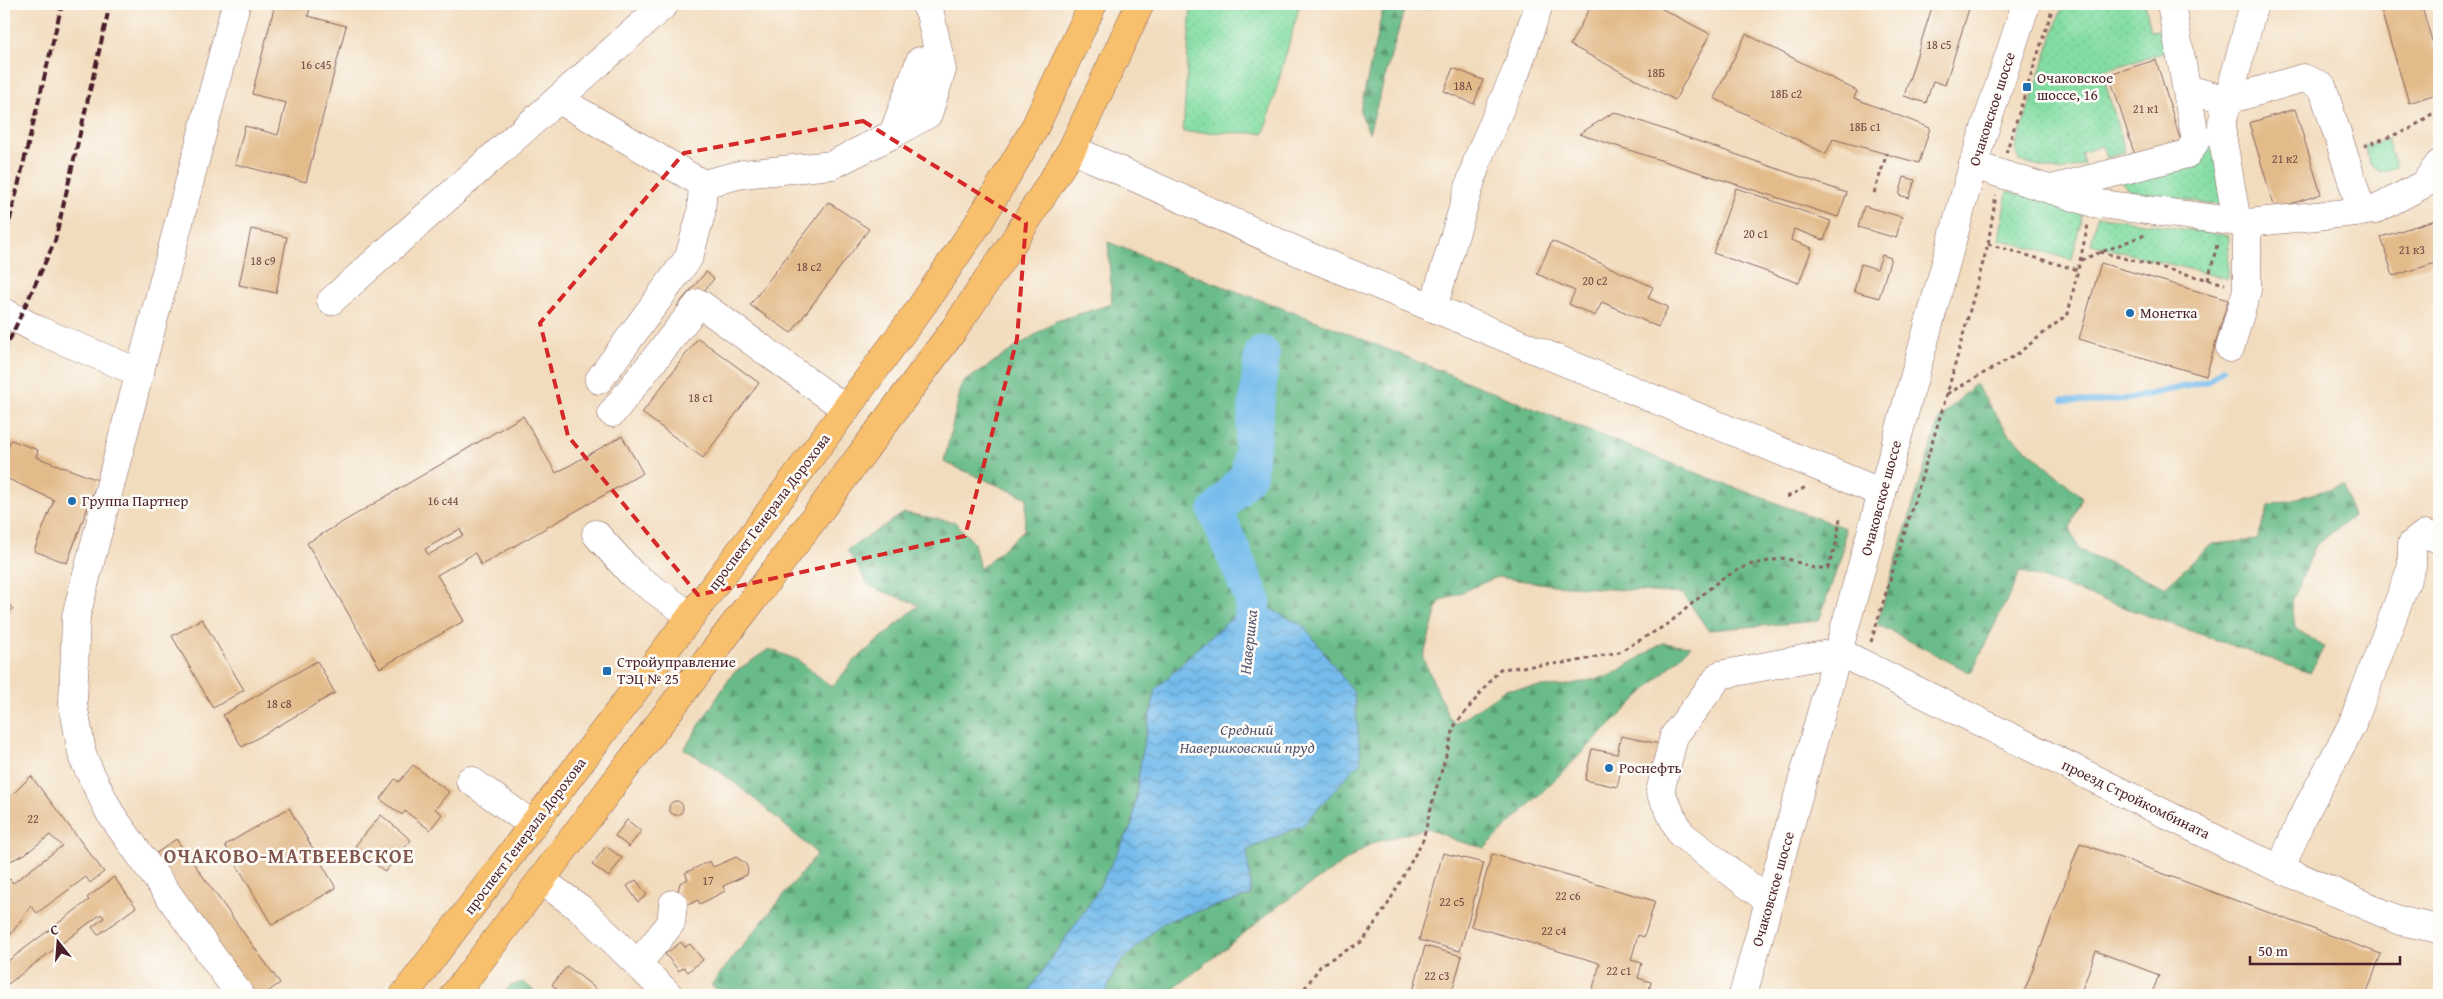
<svg xmlns="http://www.w3.org/2000/svg" width="2443" height="999" viewBox="0 0 2443 999" font-family="'Gentium Book Plus',serif">
<defs>
<pattern id="grass-dots" width="8" height="8" patternUnits="userSpaceOnUse" patternTransform="scale(1.25)"><rect width="8" height="8" fill="#82dda3"/><path d="M2 2h.1M6 6h.1" fill="none" stroke="#72bd8c" stroke-width="1.8" stroke-linecap="round"/></pattern>
<pattern id="forest-firs" width="22" height="20" patternUnits="userSpaceOnUse" patternTransform="scale(1.25)"><rect width="22" height="20" fill="#69bc89"/><path d="M5 1l3.5 6h-7zM16 11l3.5 6h-7z" fill="#589870"/></pattern>
<pattern id="park-crowns" width="20" height="18" patternUnits="userSpaceOnUse" patternTransform="scale(1.25)"><rect width="20" height="18" fill="#82dda3"/><path d="M2 6a3 3 0 1 1 6 0M12 15a3 3 0 1 1 6 0" fill="none" stroke="#72bd8c"/></pattern>
<pattern id="water-waves" width="16" height="10" patternUnits="userSpaceOnUse" patternTransform="scale(1.25)"><rect width="16" height="10" fill="#74bcec"/><path d="M0 5q4-4 8 0t8 0" fill="none" stroke="#6198bf"/></pattern>
</defs>
<rect width="100%" height="100%" fill="#fdfcf7"/>
<filter id="ink" filterUnits="userSpaceOnUse"><feTurbulence type="fractalNoise" baseFrequency=".02" numOctaves="2"/><feDisplacementMap in="SourceGraphic" scale="10" xChannelSelector="R" yChannelSelector="G"/><feConvolveMatrix kernelMatrix="1 2 1 2 8 2 1 2 1" color-interpolation-filters="sRGB"/></filter>
<filter id="wash" filterUnits="userSpaceOnUse"><feTurbulence type="fractalNoise" baseFrequency=".0096" numOctaves="4" result="noise"/><feDisplacementMap in="SourceGraphic" scale="20" xChannelSelector="R" yChannelSelector="G"/><feGaussianBlur stdDeviation="1.12" result="paint"/><feColorMatrix in="noise" values="0 0 0 0 0 0 0 0 0 0 0 0 0 0 0 0 0 1.4 0 .05"/><feComposite in="paint" operator="in"/></filter>
<g filter="url(#wash)">
<rect width="100%" height="100%" fill="#f2dcbe"/>
<!-- grass -->
<g fill="url(#grass-dots)" stroke="#667e67">
<path d="M1191,4H1300L1264,133L1183,132Z"/>
<path d="M2063,4H2145L2151,31L2163,29L2167,52L2102,71L2125,152L2106,158L2102,146L2081,153L2084,165L2061,171L2019,161L2015,149Z"/>
<path d="M2210,123L2223,206L2128,190L2122,182L2205,132Z"/>
<path d="M2007,191L2083,210L2072,260L1999,239Z"/>
<path d="M2097,216L2229,236L2228,279L2091,244Z"/>
</g>
<!-- forest -->
<g fill="url(#forest-firs)" stroke="#5a6e5a">
<path d="M1384,4H1406L1369,133L1360,111Z"/>
<path d="M1108,242C1185,274 1264,300 1342,331C1509,398 1675,468 1845,528L1842,554L1819,621L1708,630L1683,594L1553,585L1497,577L1439,602L1423,658L1448,715L1455,724L1506,689L1562,686L1610,676L1663,643L1691,646L1485,848L1457,841L1428,828L1372,843L1281,904L1166,995H1105L1117,966L1163,922L1251,895L1247,850L1303,825L1253,600L1202,644L1156,689L1142,751L1132,825L1092,900L1026,995H725L711,985L817,854C774,816 734,777 684,749L733,673L769,649L798,660L832,687L852,663L919,605L869,586L847,550L904,513L955,522L974,543L980,569L1024,530L1027,498L944,462L962,383L1056,321L1112,304Z"/>
<path d="M1975,384L2008,433L2082,497L2070,528L2080,550L2165,587L2212,544L2257,540L2269,506L2344,485L2352,517L2316,545L2292,601L2295,628L2324,647L2310,673L2021,571L1971,673L1877,624L1939,419Z"/>
<path d="M523,982L539,995H503L510,986Z"/>
</g>
<!-- park -->
<path fill="url(#park-crowns)" stroke="#667e67" d="M2387,139L2396,167L2380,172L2370,164L2364,146Z"/>
<!-- water -->
<path fill="url(#water-waves)" stroke="#5f6e8c" d="M1253,600L1304,626L1354,693L1361,761L1303,825L1247,850L1251,895L1163,922L1117,966L1105,995H1026L1092,900L1132,825L1142,751L1156,689L1202,644Z"/>
<g fill="none" stroke-linecap="round" stroke-linejoin="round">
<!-- stream -->
<path stroke="#74bcec" stroke-width="6" d="M2063,400L2096,402L2133,398L2209,381L2223,369"/>
<!-- river -->
<path stroke="#74bcec" stroke-width="36" d="M1250,649L1253,600L1216,512L1249,474L1262,354"/>
</g>
<g id="blocks">
<!-- building -->
<g fill="#e3bb8b" fill-rule="evenodd">
<path d="M275,4H311L308,16L346,26L306,182L235,164L245,126L278,135L286,103L252,94Z"/>
<path d="M1412,4H1432L1430,10Z"/>
<path d="M1592,4H1653L1710,34L1675,100L1570,45Z"/>
<path d="M1933,4H1952L1969,9L1945,85L1933,81L1926,103L1904,96Z"/>
<path d="M2379,4H2421L2439,64V93L2409,103Z"/>
<path d="M1746,34L1857,91L1854,98L1930,128L1919,163L1833,139L1826,154L1714,98Z"/>
<path d="M2156,60L2182,145L2136,159L2109,74Z"/>
<path d="M1453,68L1483,80L1474,104L1444,91Z"/>
<path d="M2295,109L2321,194L2275,209L2249,123Z"/>
<path d="M1614,112L1847,193L1838,217L1579,134Z"/>
<path d="M1904,177L1915,180L1909,198L1899,195Z"/>
<path d="M1736,188L1831,221L1824,240L1794,229L1791,240L1812,248L1799,283L1713,253Z"/>
<path d="M828,202L869,229L791,333L750,305Z"/>
<path d="M1864,206L1902,217L1896,238L1858,227Z"/>
<path d="M2435,220L2439,234V262L2393,276L2381,237Z"/>
<path d="M251,229L287,237L276,293L239,285Z"/>
<path d="M1552,241L1653,287L1648,298L1668,307L1658,327L1602,302L1595,316L1569,304L1575,291L1537,274Z"/>
<path d="M1882,255L1891,258L1879,298L1854,291L1861,264L1877,269Z"/>
<path d="M2101,263L2228,300L2206,376L2079,339Z"/>
<path d="M706,272L714,279L685,313L677,306Z"/>
<path d="M698,338L759,383L703,458L642,413Z"/>
<path d="M523,416L556,473L622,436L643,473L481,565L475,553L437,575L464,621L380,668L307,543ZM460,529L463,535L428,555L425,549Z"/>
<path d="M11,440L38,450L36,457L98,480L67,563L34,551L54,500L4,477V458Z"/>
<path d="M4,598L13,609L4,616Z"/>
<path d="M202,619L244,690L213,708L172,636Z"/>
<path d="M317,661L335,693L242,747L223,715Z"/>
<path d="M1621,736L1660,744L1654,773L1622,765L1617,787L1585,780L1592,749L1617,754Z"/>
<path d="M413,765L449,792L435,809L442,814L430,830L405,811L402,815L380,799L395,779L399,782Z"/>
<path d="M31,776L104,872L90,883L86,877L37,913L31,906L4,944V883L10,879L13,883L62,846L50,835L25,854L4,864V803Z"/>
<circle cx="676" cy="808" r="7"/>
<path d="M289,808L336,888L272,925L225,845Z"/>
<path d="M381,815L411,840L385,872L355,846Z"/>
<path d="M627,820L641,831L629,847L615,836Z"/>
<path d="M176,839L280,983L263,995H245L147,860Z"/>
<path d="M2080,843L2381,954L2366,995H2151L2159,975L2096,951L2080,995H2023Z"/>
<path d="M606,846L622,858L609,877L592,865Z"/>
<path d="M1443,853L1484,863L1460,951L1419,940Z"/>
<path d="M1492,854L1655,901L1644,937L1638,935L1631,960L1642,963L1638,978L1651,982L1648,995H1591L1600,963L1471,926Z"/>
<path d="M736,857L745,863L748,869L747,875L723,886L725,891L700,904L698,900L690,904L683,900L678,891L680,883L688,879L685,873L710,861L713,867Z"/>
<path d="M114,877L136,907L98,935L92,927L104,918L101,914L4,987V964L89,900L87,898Z"/>
<path d="M636,880L647,895L638,902L627,886Z"/>
<path d="M681,942L685,947L690,944L703,960L688,972L684,967L679,971L665,954Z"/>
<path d="M1425,946L1462,956L1451,995H1412Z"/>
<path d="M567,966L604,995H564L552,985Z"/>
</g>
</g>
</g>
<g filter="url(#ink)">
<use href="#blocks" fill-opacity="0" stroke="#85615e" stroke-width="1"/>
<g fill="none" stroke-linecap="round" stroke-linejoin="round">
<!-- minor casing -->
<g stroke="#85615e" stroke-width="29">
<g id="minor">
<path d="M236,4L76,616L73,704L83,758L110,813L240,995"/>
<path d="M2187,89L2228,100L2303,78L2322,86L2362,212"/>
<path d="M558,99L703,184L743,174L832,165L893,134L920,61"/>
<path d="M893,134L928,114L942,70L930,13L925,4"/>
<path d="M1072,149L1310,257L1882,493"/>
<path d="M1973,165L2093,203L2247,223L2375,210L2424,184L2439,164"/>
<path d="M2051,189L2187,154L2196,141L2171,4"/>
<path d="M2237,222L2222,135V123L2254,4"/>
<path d="M331,301L665,4"/>
<path d="M1433,308L1478,158L1516,72L1539,4"/>
<path d="M4,312L38,330L140,373"/>
<path d="M2230,348L2247,290V223"/>
<path d="M599,380L689,257L701,214L703,184"/>
<path d="M612,413L699,303L846,409"/>
<path d="M596,534L632,574L691,616"/>
<path d="M1839,652L2240,851L2401,921L2439,929"/>
<path d="M470,780L533,825"/>
<path d="M2281,868L2301,820L2352,725L2412,566V544L2425,534L2439,539"/>
<path d="M541,880L581,909L669,995"/>
<path d="M1769,901L1681,834L1660,792L1674,736L1720,675L1839,652"/>
<path d="M638,964L671,923L673,904"/>
<path d="M1743,995L1973,165L2026,4"/>
</g>
</g>
<!-- major casing -->
<g stroke="#85615e" stroke-width="29">
<g id="major">
<path d="M404,995L757,529L921,307L979,222L1033,131L1093,4"/>
<path d="M454,995L786,556L955,328L1015,239L1072,149L1140,4"/>
</g>
</g>
<!-- path -->
<g stroke="#85615e" stroke-width="3" stroke-dasharray="4 4" stroke-linecap="butt">
<path d="M2364,146L2410,129L2439,109"/>
<path d="M2006,153L2054,4"/>
<path d="M1874,193L1887,153"/>
<path d="M1988,244L2078,270"/>
<path d="M2100,252L2225,284"/>
<path d="M2081,260L2147,234"/>
<path d="M2208,280L2218,241"/>
<path d="M1947,394L2016,355L2068,314L2088,225"/>
<path d="M2439,477V490"/>
<path d="M1787,497L1806,487"/>
<path d="M1871,642L1947,394L1988,244L1996,195"/>
<path d="M1300,995L1322,964L1363,941L1388,904L1423,840L1432,803L1455,725L1500,669L1573,662L1619,652L1668,624L1721,579L1748,565L1785,558L1814,568H1828L1836,544L1840,518"/>
</g>
<!-- minor -->
<use href="#minor" stroke="#fff" stroke-width="28"/>
<!-- major -->
<use href="#major" stroke="#f8bf6c" stroke-width="28"/>
<!-- rail -->
<g stroke="#4a1f2b" stroke-width="4" stroke-dasharray="8 4" stroke-linecap="butt">
<path d="M4,244L62,4"/>
<path d="M4,352L55,241L110,4"/>
</g>
</g>
</g>
<!-- marked area -->
<path fill="none" stroke="#d62828" stroke-width="4" stroke-dasharray="10 6" stroke-linejoin="round" d="M863,121L1026,223L1017,339L965,536L698,595L568,436L540,323L684,153Z"/>
<!-- markers -->
<g fill="#1f6fb2" stroke="#fdfcf7" stroke-width="2">
<rect x="2022" y="82" width="10" height="10" rx="2.5"/>
<circle cx="2130" cy="313" r="5"/>
<circle cx="72" cy="501" r="5"/>
<rect x="602" y="666" width="10" height="10" rx="2.5"/>
<circle cx="1609" cy="768" r="5"/>
</g>
<g text-anchor="middle" stroke-width="5" stroke-linejoin="round" paint-order="stroke">
<!-- number labels -->
<g font-size="12" fill="#704643">
<text x="1939" y="49">18 с5</text>
<text x="316" y="69">16 с45</text>
<text x="1656" y="77">18Б</text>
<text x="1463" y="90">18А</text>
<text x="1786" y="98">18Б с2</text>
<text x="2146" y="113">21 к1</text>
<text x="1865" y="131">18Б с1</text>
<text x="2285" y="163">21 к2</text>
<text x="1756" y="238">20 с1</text>
<text x="2412" y="254">21 к3</text>
<text x="263" y="265">18 с9</text>
<text x="809" y="271">18 с2</text>
<text x="1595" y="285">20 с2</text>
<text x="701" y="402">18 с1</text>
<text x="443" y="505">16 с44</text>
<text x="279" y="708">18 с8</text>
<text x="33" y="823">22</text>
<text x="708" y="885">17</text>
<text x="1568" y="900">22 с6</text>
<text x="1452" y="906">22 с5</text>
<text x="1554" y="935">22 с4</text>
<text x="1619" y="975">22 с1</text>
<text x="1437" y="980">22 с3</text>
</g>
<!-- poi labels -->
<g font-size="15" fill="#4a1f2b" stroke="#fdfcf7" text-anchor="start">
<text x="2037" y="83">Очаковское<tspan x="2037" dy="17">шоссе, 16</tspan></text>
<text x="2140" y="318">Монетка</text>
<text x="82" y="506">Группа Партнер</text>
<text x="617" y="667">Стройуправление<tspan x="617" dy="17">ТЭЦ № 25</tspan></text>
<text x="1619" y="773">Роснефть</text>
</g>
<!-- street labels -->
<g font-size="15" fill="#4a1f2b" stroke="#fdfcf7">
<text transform="translate(1992 109) rotate(-72)" y="5">Очаковское шоссе</text>
<text transform="translate(1881 498) rotate(-75)" y="5">Очаковское шоссе</text>
<text transform="translate(769 512) rotate(-53)" y="5">проспект Генерала Дорохова</text>
<text transform="translate(2136 799) rotate(26)" y="5">проезд Стройкомбината</text>
<text transform="translate(525 836) rotate(-53)" y="5">проспект Генерала Дорохова</text>
<text transform="translate(1773 889) rotate(-74)" y="5">Очаковское шоссе</text>
</g>
<!-- water labels -->
<g font-size="16" font-style="italic" fill="#59566f" stroke="#fdfcf7">
<text transform="translate(1248 642) rotate(-84)" y="6">Навершка</text>
<text x="1247" y="735">Средний<tspan x="1247" dy="18">Навершковский пруд</tspan></text>
</g>
<!-- district labels -->
<g font-size="20" font-weight="bold" letter-spacing="1" fill="#80564d" stroke="#fdfcf7">
<text x="289" y="863">ОЧАКОВО-МАТВЕЕВСКОЕ</text>
</g>
</g>
<!-- margin -->
<rect width="2443" height="999" fill="none" stroke="#fdfcf7" stroke-width="20"/>
<!-- north arrow -->
<g transform="translate(58 942) rotate(343)" stroke="#fdfcf7" stroke-width="4" paint-order="stroke">
<path d="M0-4L9 19L0 12L-9 19Z" fill="#4a1f2b"/>
<text y="-8" font-size="14" font-weight="bold" text-anchor="middle" fill="#4a1f2b">С</text>
</g>
<!-- scale -->
<path d="M2250 956v8h150v-8" fill="none" stroke="#4a1f2b" stroke-width="2.5"/>
<text x="2258" y="956" font-size="15" fill="#4a1f2b" stroke="#fdfcf7" stroke-width="4" paint-order="stroke">50 m</text>
</svg>
